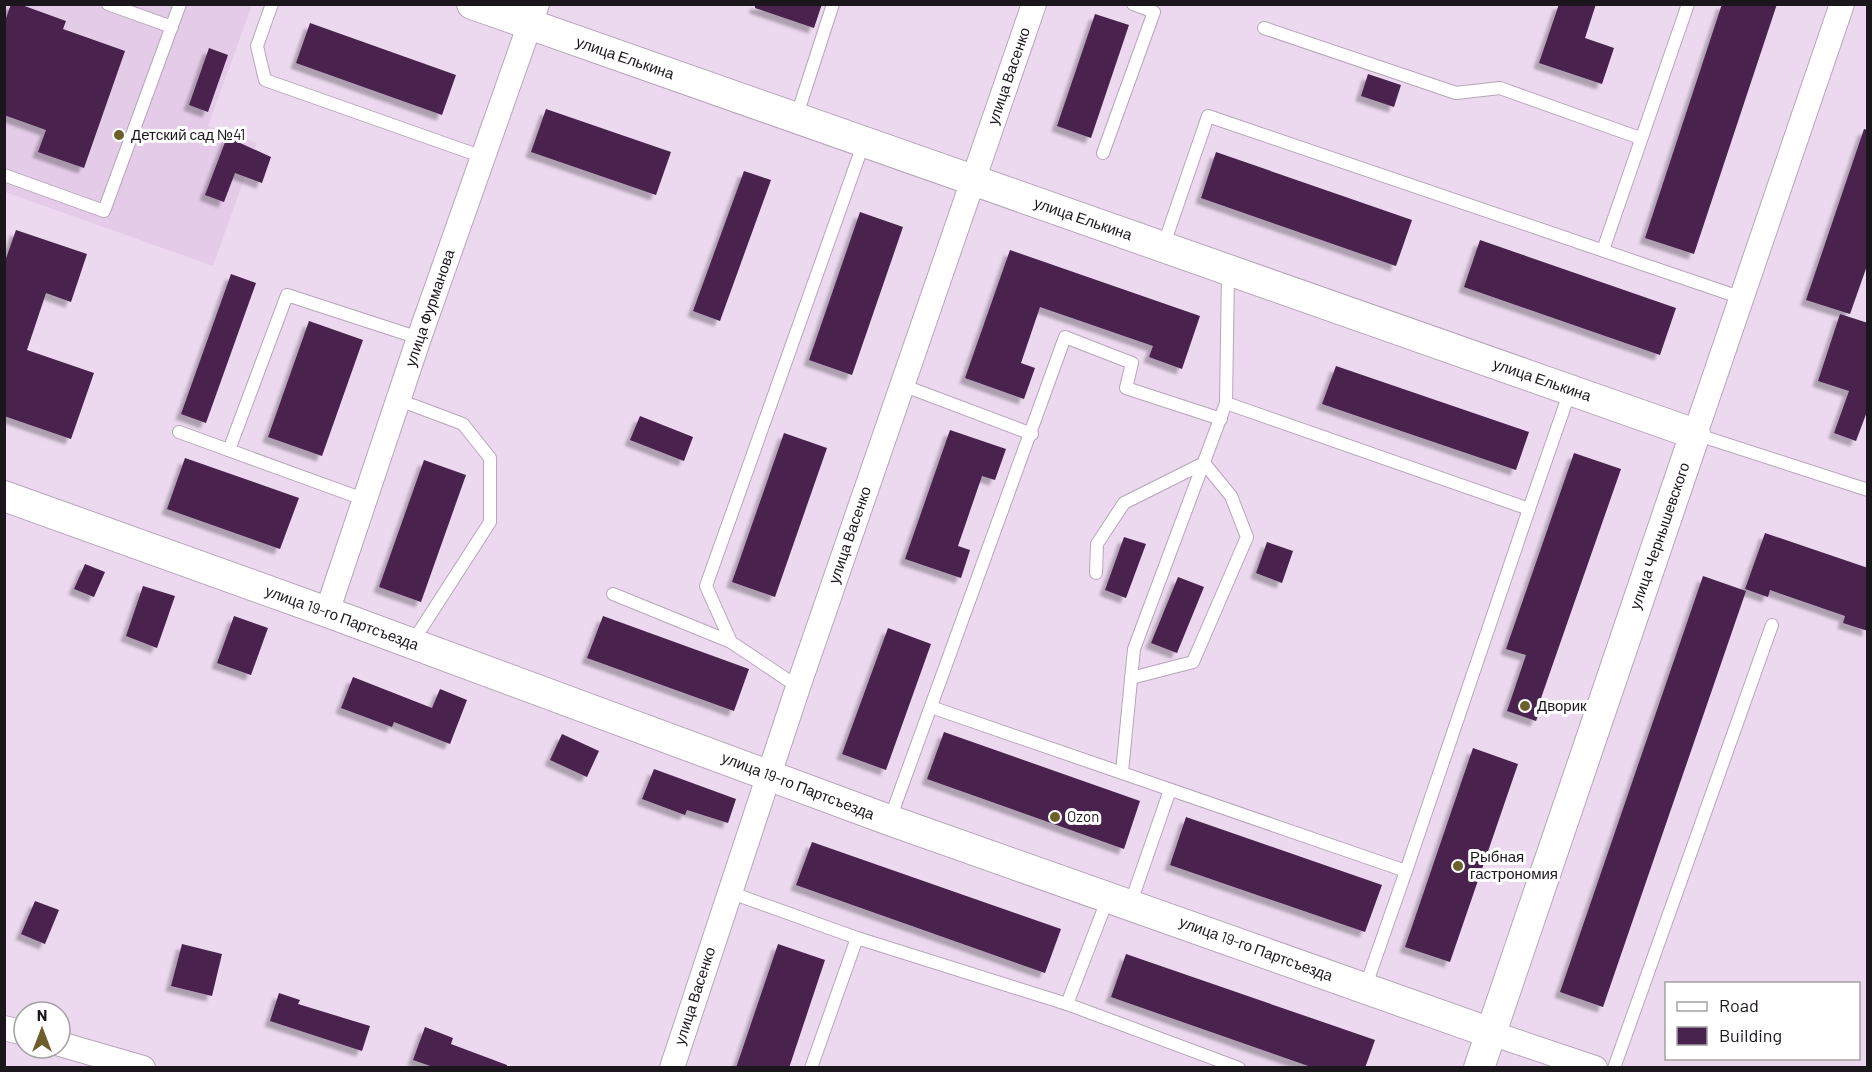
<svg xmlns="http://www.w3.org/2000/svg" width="1872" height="1072" viewBox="0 0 1872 1072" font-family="Barlow,sans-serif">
<defs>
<filter id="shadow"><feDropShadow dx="-5.5" dy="5.5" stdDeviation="1.5" flood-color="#0004"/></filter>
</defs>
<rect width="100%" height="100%" fill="#ecd9ef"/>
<!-- built -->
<path fill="#e4cce8" d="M4,5H252L208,126L257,143L213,266L5,192Z"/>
<!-- building -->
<g fill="#48234e" filter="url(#shadow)">
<path d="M11,4H19L66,21L63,29L125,51L84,168L38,152L46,130L4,115V24Z"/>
<path d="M755,4H822L814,28L755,8Z"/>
<path d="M1559,4H1596L1585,38L1614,48L1602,84L1539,63Z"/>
<path d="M1722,4H1777L1694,254L1645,238Z"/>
<path d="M1095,14L1129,25L1091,138L1057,126Z"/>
<path d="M310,23L456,75L442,115L296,63Z"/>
<path d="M209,48L228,55L208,112L189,105Z"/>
<path d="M1368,74L1401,85L1394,107L1361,96Z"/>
<path d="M546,109L671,152L656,195L531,152Z"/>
<path d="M1864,129L1868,130V263L1850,314L1806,300Z"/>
<path d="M227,137L271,157L262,183L235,173L224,202L205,195Z"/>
<path d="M1216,152L1412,220L1396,266L1201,198Z"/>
<path d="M744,171L771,180L720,321L693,311Z"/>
<path d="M860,212L903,227L852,375L809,360Z"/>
<path d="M16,230L87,254L71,302L46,293L27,350L94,373L71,439L4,416V264Z"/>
<path d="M1480,240L1676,308L1660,355L1464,287Z"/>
<path d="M1010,250L1200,316L1182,369L1149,357L1153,346L1040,307L1021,363L1035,368L1024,399L965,378Z"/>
<path d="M231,274L256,283L206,423L181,414Z"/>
<path d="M1840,314L1868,323V409L1856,441L1834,433L1849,391L1818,381Z"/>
<path d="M309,321L363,340L322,456L268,437Z"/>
<path d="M1336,366L1529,432L1516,470L1322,404Z"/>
<path d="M640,416L693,437L684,461L630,440Z"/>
<path d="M950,430L1006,449L995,480L982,476L958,546L970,550L961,578L905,559Z"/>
<path d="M784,433L827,448L775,597L732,582Z"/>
<path d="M1574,453L1621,469L1540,701L1543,702L1536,721L1507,711L1526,655L1506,649Z"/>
<path d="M185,458L299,498L280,549L167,509Z"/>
<path d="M424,460L466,475L421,602L379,587Z"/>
<path d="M1765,533L1868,568V631L1843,623L1845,616L1770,590L1768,597L1745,589Z"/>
<path d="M1124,537L1146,544L1126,598L1105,590Z"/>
<path d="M1267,542L1293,551L1282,583L1256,573Z"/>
<path d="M85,564L105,572L94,597L74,589Z"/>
<path d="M1703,576L1746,591L1603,1007L1560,992Z"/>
<path d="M1178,577L1204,587L1177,653L1151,643Z"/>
<path d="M143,586L175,596L157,648L126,636Z"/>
<path d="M234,616L268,628L251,675L217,663Z"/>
<path d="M603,616L749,669L734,711L587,658Z"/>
<path d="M888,628L931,644L886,770L842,754Z"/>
<path d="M353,677L432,708L440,689L467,700L450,744L394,722L392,727L341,708Z"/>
<path d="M944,732L1140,801L1124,849L927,779Z"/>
<path d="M562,734L599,751L587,777L550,760Z"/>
<path d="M1473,748L1518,764L1450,962L1405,947Z"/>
<path d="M654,769L736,799L728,823L687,810L685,815L642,799Z"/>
<path d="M1186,817L1382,885L1365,932L1170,865Z"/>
<path d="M812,842L1061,929L1045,973L796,885Z"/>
<path d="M35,901L59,910L45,944L21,934Z"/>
<path d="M182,944L222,954L212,996L171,986Z"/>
<path d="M778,944L825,960L789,1068H736Z"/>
<path d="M1126,954L1375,1040L1365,1068H1314L1111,997Z"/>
<path d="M279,993L300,1000L298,1004L370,1026L362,1051L270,1021Z"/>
<path d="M425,1027L453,1038L451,1044L507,1065V1068H436L413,1060Z"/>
</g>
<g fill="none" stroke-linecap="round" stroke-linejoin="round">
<!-- service casing -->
<g stroke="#b7a5ba" stroke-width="14">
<g id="service">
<path d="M108,4L172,27"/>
<path d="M272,4L257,46L265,80L483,157"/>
<path d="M1264,28L1456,93L1500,88L1640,138"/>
<path d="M796,118L833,4"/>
<path d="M1103,153L1154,12L1133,4"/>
<path d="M4,175L104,211L180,4"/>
<path d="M1163,247L1208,116L1742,298"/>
<path d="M1603,250L1688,4"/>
<path d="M902,385L1032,434"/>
<path d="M399,400L463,424L490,458V522L412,643"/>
<path d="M1226,403L1529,509L1406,871"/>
<path d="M179,432L366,500"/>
<path d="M1695,434L1868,490"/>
<path d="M229,450L287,295L419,338"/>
<path d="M1529,509L1570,391"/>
<path d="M1096,573L1097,544L1124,503L1204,463L1231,496L1247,537L1193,662L1131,678"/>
<path d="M613,594L731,642"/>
<path d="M798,687L731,642L706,586L864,142"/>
<path d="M931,707L1406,871L1365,988"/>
<path d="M1122,772L1134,649L1226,403L1228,271"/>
<path d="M890,819L1065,337L1132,363L1126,388L1221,419"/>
<path d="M729,892L857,938L1067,1004L1239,1068"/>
<path d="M1130,905L1170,790"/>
<path d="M1067,1004L1108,898"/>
<path d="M811,1068L857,938"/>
<path d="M1614,1068L1772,625"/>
</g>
</g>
<!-- minor casing -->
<g stroke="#b7a5ba" stroke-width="26">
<g id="minor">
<path d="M1695,434L1842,4"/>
<path d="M327,612L419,338L537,4"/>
<path d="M4,1028L24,1033"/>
<path d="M1491,1033L1595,1068"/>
<path d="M60,1044L143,1068"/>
<path d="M672,1068L798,687L1034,4"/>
</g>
</g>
<!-- tertiary casing -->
<g stroke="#b7a5ba" stroke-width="32">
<g id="tertiary">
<path d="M472,4L1695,434L1479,1068"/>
<path d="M4,496L327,612L889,820L1491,1033"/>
</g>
</g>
<!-- service -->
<use href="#service" stroke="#fff" stroke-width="12"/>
<!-- minor -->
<use href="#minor" stroke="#fff" stroke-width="24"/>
<!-- tertiary -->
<use href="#tertiary" stroke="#fff" stroke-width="30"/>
</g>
<!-- markers -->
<g fill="#6d5f2c" stroke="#fff" stroke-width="2">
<circle cx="119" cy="135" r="6"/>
<circle cx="1525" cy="706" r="6"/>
<circle cx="1055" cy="817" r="6"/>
<circle cx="1458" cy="866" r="6"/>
</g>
<g text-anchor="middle" stroke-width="6" stroke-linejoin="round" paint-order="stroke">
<!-- street labels -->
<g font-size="15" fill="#1b151c" stroke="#fff">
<text transform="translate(625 58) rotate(19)" y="5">улица Елькина</text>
<text transform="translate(1009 76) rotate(-71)" y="5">улица Васенко</text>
<text transform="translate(1083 219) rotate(19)" y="5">улица Елькина</text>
<text transform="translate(430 308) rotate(-71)" y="5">улица Фурманова</text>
<text transform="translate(1542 380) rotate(19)" y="5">улица Елькина</text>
<text transform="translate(850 535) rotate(-71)" y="5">улица Васенко</text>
<text transform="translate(1660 536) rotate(-71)" y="5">улица Чернышевского</text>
<text transform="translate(342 618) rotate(20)" y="5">улица 19-го Партсъезда</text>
<text transform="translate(798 786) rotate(21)" y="5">улица 19-го Партсъезда</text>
<text transform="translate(1256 949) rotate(20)" y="5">улица 19-го Партсъезда</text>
<text transform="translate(695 996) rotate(-72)" y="5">улица Васенко</text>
</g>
<!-- poi labels -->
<g font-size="15" fill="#1b151c" stroke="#fff" text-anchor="start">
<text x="131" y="140">Детский сад №41</text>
<text x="1537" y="711">Дворик</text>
<text x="1067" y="822">Ozon</text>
<text x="1470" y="862">Рыбная<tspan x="1470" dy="17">гастрономия</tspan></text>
</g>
</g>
<!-- border -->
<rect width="1872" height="1072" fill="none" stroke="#1b151c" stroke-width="12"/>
<!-- legend -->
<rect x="1665" y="982" width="195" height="78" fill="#ffffff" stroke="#a4a1a4" stroke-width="1.5"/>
<rect x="1677" y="1002" width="30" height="9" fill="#ffffff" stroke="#a4a1a4" stroke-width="1.5"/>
<text x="1719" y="1012" font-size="18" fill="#1b151c">Road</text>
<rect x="1677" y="1027" width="30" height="18" fill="#48234e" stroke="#a4a1a4" stroke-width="1.5"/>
<text x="1719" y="1042" font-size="18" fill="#1b151c">Building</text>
<!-- north arrow -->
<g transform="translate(42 1030)"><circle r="28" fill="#ffffff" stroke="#a4a1a4" stroke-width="1.5"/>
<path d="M0-4.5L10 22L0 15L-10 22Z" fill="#6d5f2c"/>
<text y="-9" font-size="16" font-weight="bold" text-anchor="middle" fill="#1b151c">N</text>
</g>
</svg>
